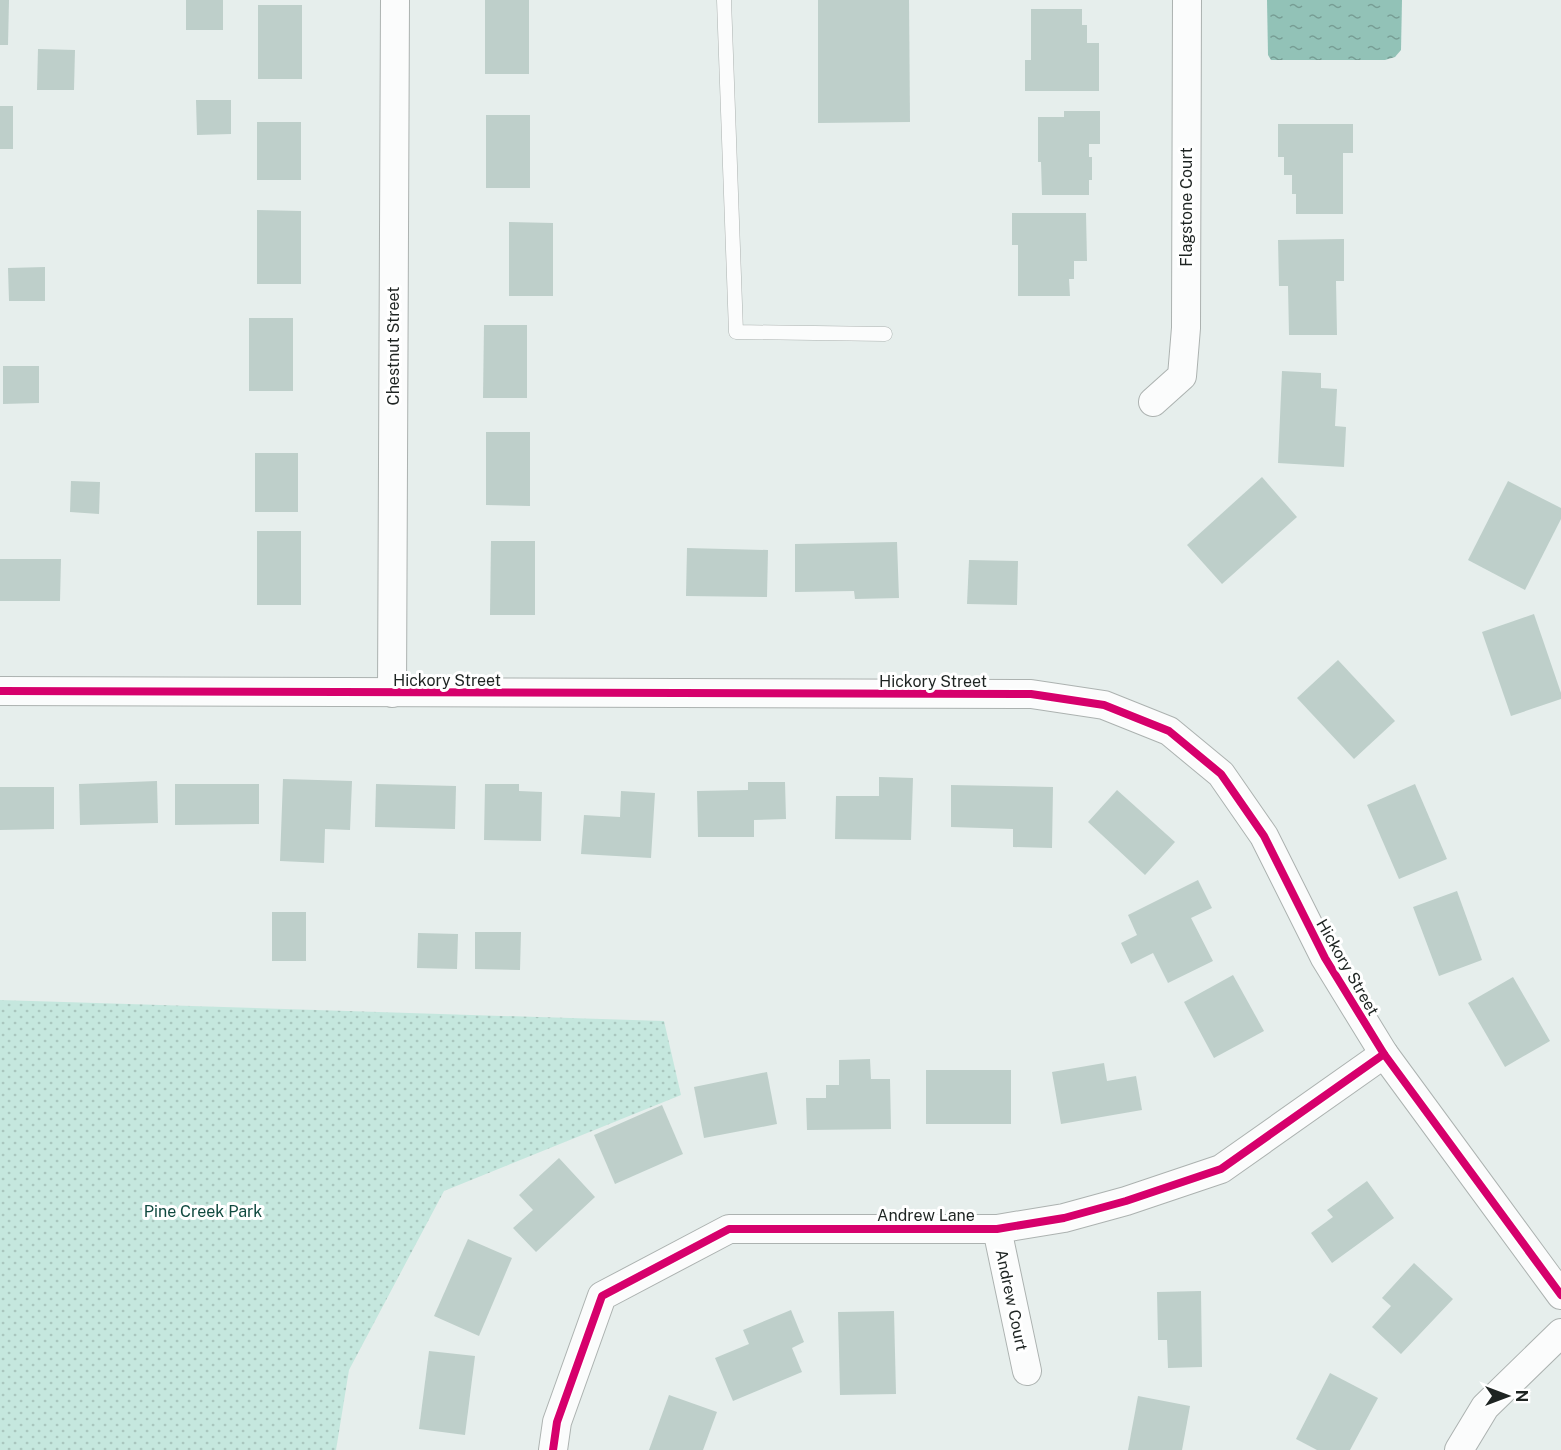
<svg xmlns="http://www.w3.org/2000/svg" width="1561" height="1450" viewBox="0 0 1561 1450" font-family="'Public Sans',sans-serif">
<defs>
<pattern id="grass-dots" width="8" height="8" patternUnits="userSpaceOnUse" patternTransform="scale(1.5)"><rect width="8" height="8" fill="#c5e7de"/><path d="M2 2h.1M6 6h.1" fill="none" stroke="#a9c6be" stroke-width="1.8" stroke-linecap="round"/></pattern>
<pattern id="water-ripples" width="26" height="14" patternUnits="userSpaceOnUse" patternTransform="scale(1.5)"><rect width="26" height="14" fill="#92c2b7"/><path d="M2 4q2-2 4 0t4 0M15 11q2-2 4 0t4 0" fill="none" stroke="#779d94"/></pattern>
</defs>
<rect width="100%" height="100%" fill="#e6eeec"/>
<!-- grass -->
<path fill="url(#grass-dots)" d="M0,1000L664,1021L681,1095L444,1191L349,1370L336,1450H0Z"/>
<!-- water -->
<path fill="url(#water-ripples)" d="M1267,0H1402L1401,50L1395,57L1385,60H1271L1268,55Z"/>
<!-- building -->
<g fill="#becfca">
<path d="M0,0H9L8,45H0Z"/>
<rect x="186" y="0" width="37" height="30"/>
<rect x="485" y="0" width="44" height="74"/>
<path d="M818,0H909L910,122L818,123Z"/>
<rect x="258" y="5" width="44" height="74"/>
<path d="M1031,9H1082V25H1087V43H1099V91H1025V60H1031Z"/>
<path d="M38,49L75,50L74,90H37Z"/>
<path d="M196,100H231V134L197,135Z"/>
<rect x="0" y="106" width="13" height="43"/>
<path d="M1064,111H1100V144H1089V157H1092V180H1089V195H1042L1041,162H1038V117H1064Z"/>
<rect x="486" y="115" width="44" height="73"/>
<rect x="257" y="122" width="44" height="58"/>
<path d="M1278,124H1353V153H1343V214H1296V194H1292V175H1284V157H1278Z"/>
<path d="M257,210L301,211V284H257Z"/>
<path d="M1012,213H1086L1087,261H1074V279H1069L1070,296H1018V245H1012Z"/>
<path d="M509,222L553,223V296H509Z"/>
<path d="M1344,239V281H1336L1337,335H1289L1288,286H1279L1278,240Z"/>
<path d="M45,267V301H9L8,268Z"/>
<rect x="249" y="318" width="44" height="73"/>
<path d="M484,325H527V398H483Z"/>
<path d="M3,366H39V403L3,404Z"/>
<path d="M1282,371L1321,373V388L1337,389L1335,426L1346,427L1344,467L1278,463Z"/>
<path d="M486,432H530V506L486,505Z"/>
<rect x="255" y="453" width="43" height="59"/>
<path d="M1262,477L1297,517L1222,584L1187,545Z"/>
<path d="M71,481L100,482L99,514L70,512Z"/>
<path d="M1508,481L1561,508V519L1525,590L1468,560Z"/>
<rect x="257" y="531" width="44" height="74"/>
<path d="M491,541H535V615H490Z"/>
<path d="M897,542L899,598L855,599L854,591L795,592V544Z"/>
<path d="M687,548L768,550L767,597L686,596Z"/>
<path d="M0,559H61L60,601H0Z"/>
<path d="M969,560L1018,561L1017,605L967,604Z"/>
<path d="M1534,614L1561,693V699L1511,716L1482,632Z"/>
<path d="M1338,660L1395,721L1354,759L1297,698Z"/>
<path d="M879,777L913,778L911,840L835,839L836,796H879Z"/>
<path d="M283,779L352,781L350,830L325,829L324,863L280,861Z"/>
<path d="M157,781L158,823L80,825L79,784Z"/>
<path d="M748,782H785L786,819L754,820V837H698L697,791L748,790Z"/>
<path d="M175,784H259V824L175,825Z"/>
<path d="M376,784L456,786L455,829L375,827Z"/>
<path d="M485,784H519V791L542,792L541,841L484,840Z"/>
<path d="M1415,784L1447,859L1399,879L1367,805Z"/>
<path d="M951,785L1053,787L1052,848L1013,847V829L951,827Z"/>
<path d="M0,787H54V829L0,830Z"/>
<path d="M1117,790L1175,842L1145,875L1088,822Z"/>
<path d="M621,791L655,793L651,858L581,854L584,815L620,817Z"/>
<path d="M1198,880L1212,908L1191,918L1213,961L1168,983L1153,953L1131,964L1121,943L1137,935L1128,915Z"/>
<path d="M1457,891L1482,960L1439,976L1413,907Z"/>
<rect x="272" y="912" width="34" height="49"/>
<path d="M475,932H521L520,970L475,969Z"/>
<path d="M418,933L458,934L457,969L417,968Z"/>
<path d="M1233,975L1264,1031L1214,1058L1184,1002Z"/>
<path d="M1513,977L1550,1041L1505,1067L1468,1003Z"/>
<path d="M870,1059L871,1079H890L891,1129L807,1130L806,1098H826V1085H839V1060Z"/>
<path d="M1104,1063L1107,1081L1136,1076L1142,1110L1061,1124L1052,1072Z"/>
<rect x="926" y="1070" width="85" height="54"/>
<path d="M767,1072L777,1124L704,1138L694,1087Z"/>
<path d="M662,1105L683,1154L615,1184L594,1135Z"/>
<path d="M559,1158L595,1197L536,1252L513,1228L533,1210L519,1195Z"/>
<path d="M1367,1181L1394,1218L1332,1263L1311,1233L1333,1217L1327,1210Z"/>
<path d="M468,1239L512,1258L479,1336L434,1316Z"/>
<path d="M1414,1263L1453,1299L1401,1354L1372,1327L1391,1306L1382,1298Z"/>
<path d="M1201,1291L1202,1367L1168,1368L1167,1340H1158L1157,1292Z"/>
<path d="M791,1310L804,1342L792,1348L802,1372L733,1401L715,1358L749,1344L743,1330Z"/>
<path d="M894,1311L896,1394L840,1395L838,1312Z"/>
<path d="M429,1351L475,1356L465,1435L419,1429Z"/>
<path d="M1330,1373L1378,1398L1350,1450H1317L1296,1439Z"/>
<path d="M669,1395L717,1412L703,1450H649Z"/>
<path d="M1138,1396L1190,1406L1182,1450H1128Z"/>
</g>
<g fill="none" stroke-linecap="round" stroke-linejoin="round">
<!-- service casing -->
<g stroke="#acb2b0" stroke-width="15">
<path id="service" d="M724,0L736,332L885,334"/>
</g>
<!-- minor casing -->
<g stroke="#acb2b0" stroke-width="30">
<g id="minor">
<path d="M1153,402L1182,376L1186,328L1187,0"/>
<path d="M0,691L1031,694L1104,705L1169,731L1221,774L1264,836L1325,958L1384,1054L1561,1295"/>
<path d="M392,693L395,0"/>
<path d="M997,1229L1027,1371"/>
<path d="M553,1450L557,1422L602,1296L729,1229H997L1064,1218L1126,1201L1221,1169L1384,1054"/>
<path d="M1459,1450L1485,1407L1561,1333"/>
</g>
</g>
<!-- service -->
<use href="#service" stroke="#fbfcfc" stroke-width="14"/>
<!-- minor -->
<use href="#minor" stroke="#fbfcfc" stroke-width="28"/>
<!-- cycleway casing -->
<g stroke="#fff" stroke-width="11">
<g id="cycleway">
<path d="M0,691L1031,694L1104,705L1169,731L1221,774L1264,836L1325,958L1384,1054L1561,1295"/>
<path d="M553,1450L557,1422L602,1296L729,1229H997L1064,1218L1126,1201L1221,1169L1384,1054"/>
</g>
</g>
<!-- cycleway -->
<use href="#cycleway" stroke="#d6006c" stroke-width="8"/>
</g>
<g text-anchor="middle" stroke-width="6" stroke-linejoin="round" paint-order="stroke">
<!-- street labels -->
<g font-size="16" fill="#1e2422" stroke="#fff">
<text transform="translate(1186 207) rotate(-90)" y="6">Flagstone Court</text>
<text transform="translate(393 346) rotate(-90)" y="6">Chestnut Street</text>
<text x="447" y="686">Hickory Street</text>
<text x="933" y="687">Hickory Street</text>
<text transform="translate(1348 967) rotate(60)" y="6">Hickory Street</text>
<text x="926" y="1221">Andrew Lane</text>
<text transform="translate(1012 1300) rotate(78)" y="6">Andrew Court</text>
</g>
<!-- park labels -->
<g font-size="16" fill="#114a40" stroke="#fff">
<text x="203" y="1217">Pine Creek Park</text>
</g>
</g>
<!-- north arrow -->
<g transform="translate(1507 1396) rotate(90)" stroke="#ffffff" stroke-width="4.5" paint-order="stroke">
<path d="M0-4.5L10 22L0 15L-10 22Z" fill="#1e2422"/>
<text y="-9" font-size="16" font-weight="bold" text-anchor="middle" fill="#1e2422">N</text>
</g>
</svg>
